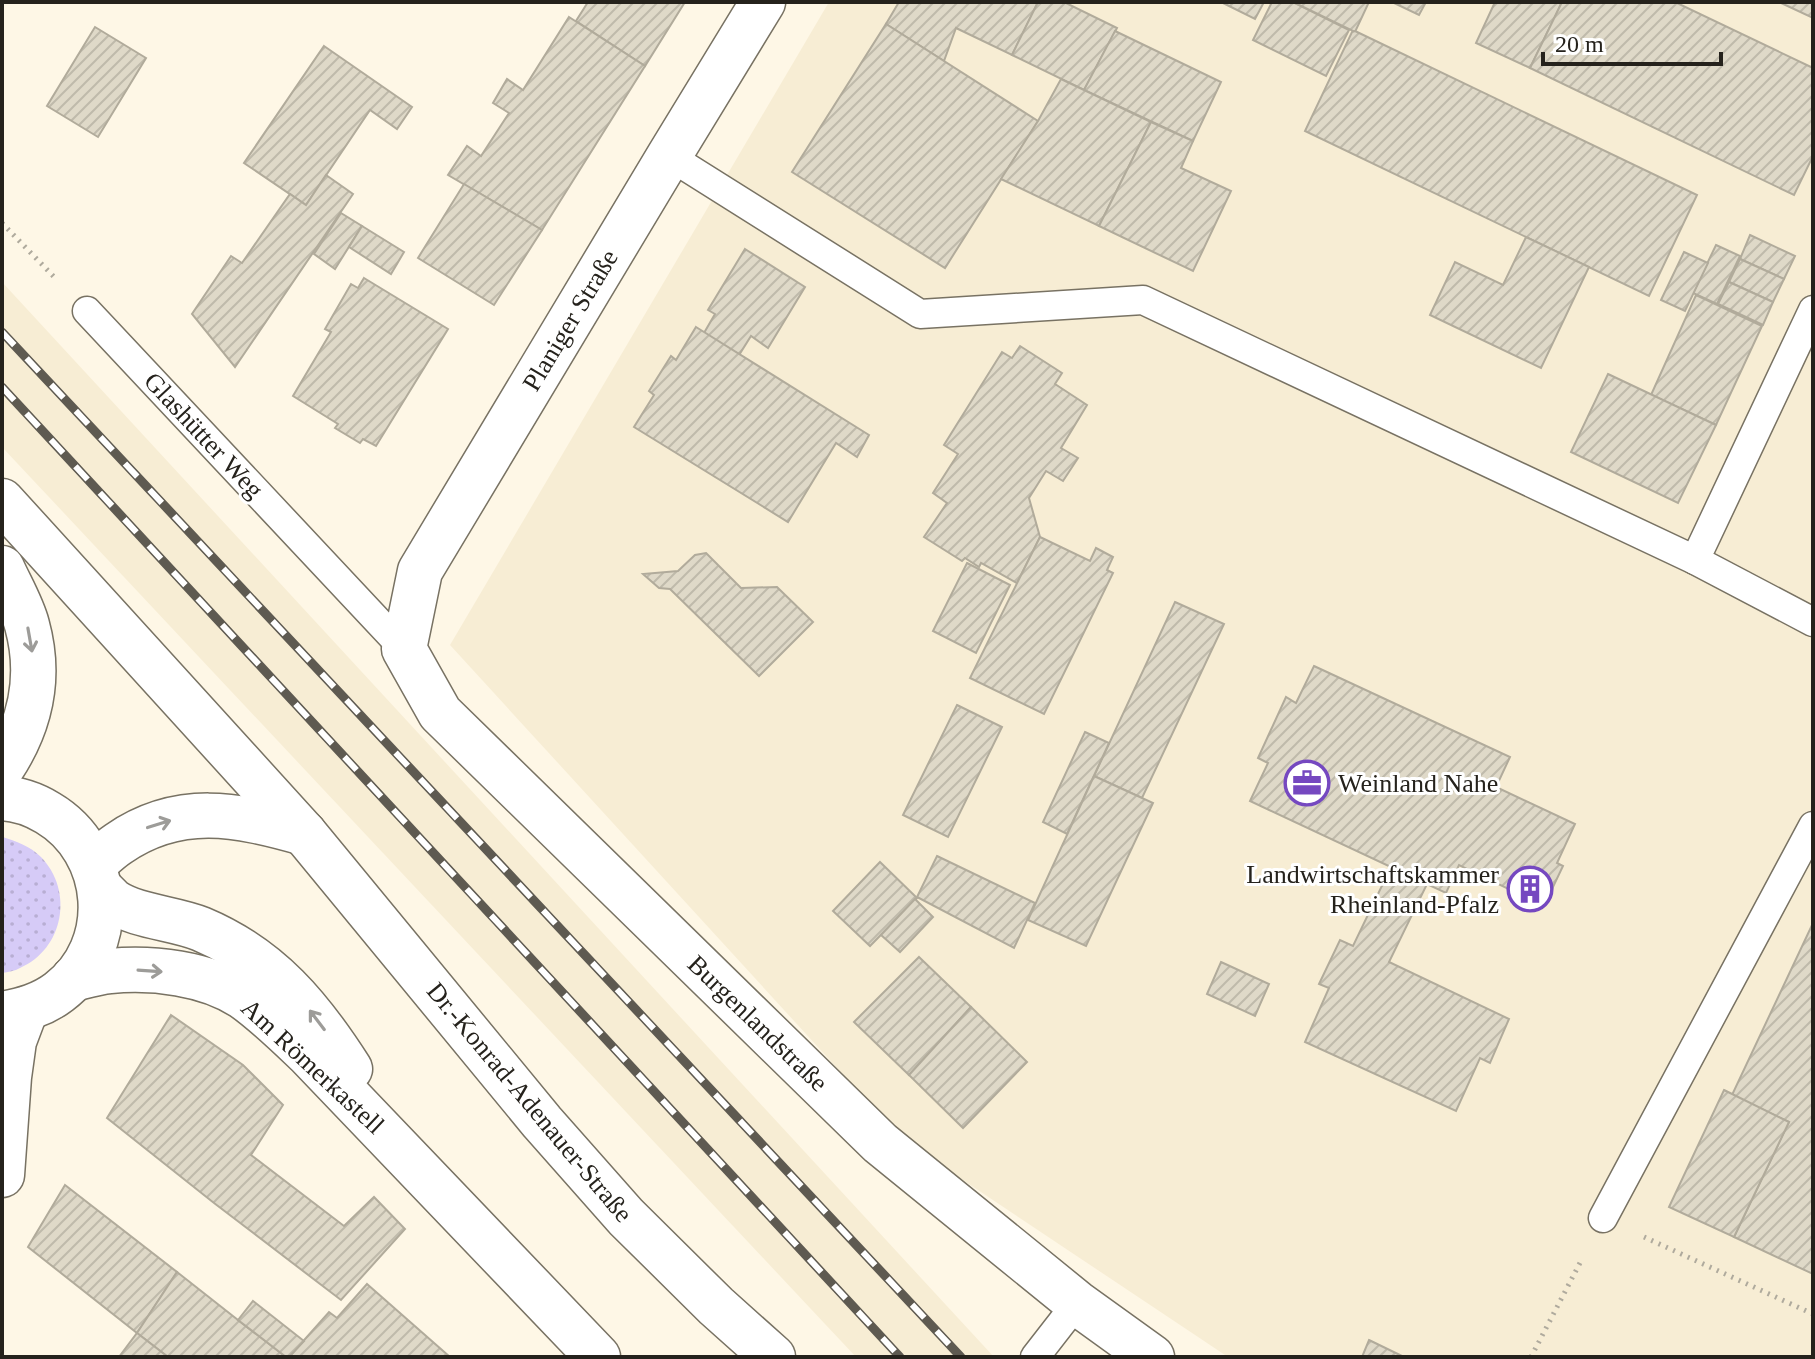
<svg xmlns="http://www.w3.org/2000/svg" width="1815" height="1359" viewBox="0 0 1815 1359" font-family="Georgia,serif">
<defs>
<pattern id="grass-dots" width="8" height="8" patternUnits="userSpaceOnUse" patternTransform="scale(2)"><rect width="8" height="8" fill="#d6cbf7"/><path d="M2 2h.1M6 6h.1" fill="none" stroke="#b8aed3" stroke-width="1.8" stroke-linecap="round"/></pattern>
<pattern id="building-hatch" width="6" height="6" patternUnits="userSpaceOnUse" patternTransform="scale(2)"><rect width="6" height="6" fill="#dfd9c8"/><path d="M-1 1l2-2M0 6l6-6M5 7l2-2" fill="none" stroke="#bfbaab"/></pattern>
</defs>
<rect width="100%" height="100%" fill="#fef7e6"/>
<!-- built -->
<g fill="#f7edd4">
<path d="M829,2H1813V1357H1228L903,1140L450,645Z"/>
<path d="M2,282L994,1357H856L2,447Z"/>
</g>
<!-- grass -->
<path fill="url(#grass-dots)" d="M2,837C16,841 30,846 41,857C74,891 64,949 20,968C15,971 8,972 2,973Z"/>
<!-- building -->
<g fill="url(#building-hatch)" stroke="#b1ab9b" stroke-width="2">
<path d="M588,2H685L645,66L576,21Z"/>
<path d="M899,2H1038L1012,55L956,28L944,61L886,24Z"/>
<path d="M1038,2H1064L1117,28L1084,90L1012,55Z"/>
<path d="M1221,2H1264L1255,19Z"/>
<path d="M1272,2H1293L1349,30L1326,76L1253,40Z"/>
<path d="M1293,2H1369L1355,32Z"/>
<path d="M1392,2H1426L1419,15Z"/>
<path d="M1495,2H1562L1530,68L1476,43Z"/>
<path d="M1562,2H1675L1813,68V156L1794,195L1530,68Z"/>
<path d="M1779,2H1813V18Z"/>
<path d="M569,17L645,66L542,230L448,175L467,146L481,156L509,113L493,103L507,79L523,90Z"/>
<path d="M886,24L1038,121L945,268L792,172Z"/>
<path d="M95,27L146,58L98,137L47,106Z"/>
<path d="M1115,31L1221,82L1193,141L1084,90Z"/>
<path d="M1355,31L1697,195L1649,296L1305,131L1352,32Z"/>
<path d="M324,46L412,107L397,129L370,110L306,205L244,163Z"/>
<path d="M1061,79L1151,122L1099,226L1001,179L1038,121Z"/>
<path d="M1151,122L1193,141L1181,168L1231,191L1193,271L1099,226Z"/>
<path d="M326,175L353,194L235,367L192,314L231,256L242,263L290,194L306,205Z"/>
<path d="M464,184L542,230L494,305L418,258Z"/>
<path d="M341,213L362,226L335,269L314,254Z"/>
<path d="M362,226L404,252L391,274L349,247Z"/>
<path d="M1750,235L1795,256L1784,279L1740,259Z"/>
<path d="M1526,237L1589,267L1541,368L1430,315L1455,262L1503,285Z"/>
<path d="M1716,245L1740,256L1717,304L1693,293Z"/>
<path d="M745,249L805,287L768,348L751,336L739,355L704,333L715,314L708,310Z"/>
<path d="M1684,252L1708,263L1685,311L1661,300Z"/>
<path d="M1740,259L1784,279L1773,302L1729,282Z"/>
<path d="M364,278L448,329L376,446L363,439L360,443L335,428L338,424L293,396L331,332L325,329L351,284L358,288Z"/>
<path d="M1729,282L1773,302L1763,325L1718,304Z"/>
<path d="M1696,295L1762,326L1716,425L1651,395Z"/>
<path d="M696,327L869,435L857,457L836,443L788,522L634,427L654,395L649,391L671,356L676,360Z"/>
<path d="M1020,346L1062,373L1055,384L1087,405L1061,448L1078,458L1063,481L1046,471L1029,498L1040,537L1017,583L981,563L979,567L965,558L962,561L924,537L947,503L933,493L958,454L944,445L1002,352L1012,358Z"/>
<path d="M1608,374L1716,425L1678,503L1571,452Z"/>
<path d="M1040,537L1090,561L1096,548L1113,557L1107,570L1113,573L1044,714L970,678Z"/>
<path d="M706,553L741,588L777,587L813,622L759,676L670,589L659,588L643,574L678,571L695,555Z"/>
<path d="M967,563L1010,585L976,653L933,631Z"/>
<path d="M1175,602L1224,624L1142,798L1094,776Z"/>
<path d="M1314,666L1510,757L1496,787L1575,824L1557,863L1563,866L1544,906L1459,865L1446,893L1427,884L1389,962L1509,1019L1490,1063L1480,1058L1456,1111L1305,1042L1329,988L1319,984L1340,940L1353,946L1391,867L1250,801L1268,763L1258,758L1286,697L1296,703Z"/>
<path d="M957,705L1002,727L948,837L903,815Z"/>
<path d="M1085,732L1109,743L1067,834L1043,822Z"/>
<path d="M1094,776L1153,803L1086,946L1028,920Z"/>
<path d="M937,856L1035,903L1014,948L917,897Z"/>
<path d="M880,862L917,898L870,946L833,911Z"/>
<path d="M915,899L933,917L900,952L881,935Z"/>
<path d="M1813,923V1274L1734,1237L1789,1122L1732,1095Z"/>
<path d="M919,957L971,1007L909,1075L854,1022Z"/>
<path d="M1221,962L1269,984L1255,1016L1207,994Z"/>
<path d="M971,1007L1027,1062L963,1128L909,1075Z"/>
<path d="M171,1015L243,1065L283,1105L251,1155L344,1226L374,1197L405,1229L341,1300L214,1203L107,1118Z"/>
<path d="M1724,1090L1789,1122L1734,1237L1669,1207Z"/>
<path d="M65,1185L177,1272L137,1333L28,1247Z"/>
<path d="M177,1272L238,1320L286,1357H168L137,1333Z"/>
<path d="M367,1284L450,1357H289L329,1312L337,1318Z"/>
<path d="M253,1301L304,1341L289,1357H286L238,1320Z"/>
<path d="M137,1333L168,1357H119Z"/>
<path d="M1369,1340L1404,1357H1362Z"/>
</g>
<g fill="none" stroke-linecap="round" stroke-linejoin="round">
<!-- service casing -->
<g stroke="#787263" stroke-width="31">
<g id="service">
<path d="M669,156L920,314L1143,300L1695,560"/>
<path d="M1813,310L1695,560L1813,622"/>
<path d="M87,311L404,649"/>
<path d="M1603,1218L1813,826"/>
<path d="M1035,1357L1077,1303"/>
</g>
</g>
<!-- minor casing -->
<g stroke="#787263" stroke-width="47">
<path id="minor" d="M763,2L669,156L420,571L404,649L440,713L880,1143L1077,1303L1152,1357"/>
</g>
<!-- tertiary casing -->
<g stroke="#787263" stroke-width="47">
<g id="tertiary">
<path d="M2,501L304,833L542,1122L626,1217L716,1306L773,1357"/>
<path d="M2,568C10,586 22,606 27,625C41,676 31,724 2,768"/>
<path d="M2,798C18,799 35,805 48,813C112,851 120,946 59,992C42,1005 23,1010 2,1014"/>
<path d="M94,864C101,858 109,850 118,844C179,802 237,814 304,833"/>
<path d="M100,888C104,892 109,897 113,901C137,917 174,918 201,929C270,958 311,1008 350,1069"/>
<path d="M73,979C85,976 98,972 110,971C153,967 206,973 243,997C267,1014 288,1035 309,1055L598,1357"/>
<path d="M2,1175L9,1077L14,1041L26,1009"/>
</g>
</g>
<!-- path -->
<g stroke="#afaa9d" stroke-width="5" stroke-dasharray="2 6" stroke-linecap="butt">
<path d="M2,223L57,280"/>
<path d="M1644,1237L1813,1314"/>
<path d="M1531,1357L1582,1259"/>
</g>
<!-- service -->
<use href="#service" stroke="#fff" stroke-width="28"/>
<!-- minor -->
<use href="#minor" stroke="#fff" stroke-width="44"/>
<!-- tertiary -->
<use href="#tertiary" stroke="#fff" stroke-width="44"/>
<!-- rail casing -->
<g stroke="#5e5a51" stroke-width="9">
<g id="rail">
<path d="M2,332L961,1357"/>
<path d="M2,387L900,1357"/>
</g>
</g>
<!-- rail -->
<use href="#rail" stroke="#fff" stroke-width="6" stroke-dasharray="18" stroke-linecap="butt"/>
</g>
<!-- one-way arrows -->
<defs><path id="oneway-shaft" d="M-6 0H5M1.5-3L5.5 0L1.5 3" fill="none" stroke-width="1.6" stroke-linecap="round" stroke-linejoin="round" transform="scale(2)"/></defs>
<g stroke="#9d9c99">
<use href="#oneway-shaft" transform="translate(30 640) rotate(80)"/>
<use href="#oneway-shaft" transform="translate(159 824) rotate(-17)"/>
<use href="#oneway-shaft" transform="translate(150 971) rotate(4)"/>
<use href="#oneway-shaft" transform="translate(317 1020) rotate(-127)"/>
</g>
<!-- icons -->
<defs>
<g id="office-ring" transform="scale(2.3)"><circle r="9.5" fill="#fff" stroke="#7548c0" stroke-width="1.5"/><path d="M-6-3h4V-5.5h4V-3h4V5H-6ZM-1-4.5V-3h2v-1.5ZM-6 0V1H6V0Z" fill="#7548c0"/></g>
<g id="building-ring" transform="scale(2.3)"><circle r="9.5" fill="#fff" stroke="#7548c0" stroke-width="1.5"/><path d="M-4-6H4V6H1V3H-1V6H-4ZM-2.5-4.3h1.7v1.8h-1.7ZM.8-4.3h1.7v1.8H.8ZM-2.5-1h1.7V.8h-1.7ZM.8-1h1.7V.8H.8Z" fill="#7548c0"/></g>
</defs>
<g fill-rule="evenodd">
<use href="#office-ring" x="1307" y="783"/>
<use href="#building-ring" x="1530" y="889"/>
</g>
<g text-anchor="middle" stroke-width="6" stroke-linejoin="round" paint-order="stroke">
<!-- street labels -->
<g font-size="26" fill="#25221c" stroke="#fff">
<text transform="translate(570 320) rotate(-59)" y="9">Planiger Straße</text>
<text transform="translate(204 435) rotate(47)" y="9">Glashütter Weg</text>
<text transform="translate(758 1023) rotate(44)" y="9">Burgenlandstraße</text>
<text transform="translate(313 1066) rotate(43)" y="9">Am Römerkastell</text>
<text transform="translate(530 1102) rotate(50)" y="9">Dr.-Konrad-Adenauer-Straße</text>
</g>
<!-- poi labels -->
<g font-size="26" fill="#25221c" stroke="#fff" text-anchor="start">
<text x="1338" y="792">Weinland Nahe</text>
<text x="1499" y="883" text-anchor="end">Landwirtschaftskammer<tspan x="1499" dy="30">Rheinland-Pfalz</tspan></text>
</g>
</g>
<!-- border -->
<rect width="1815" height="1359" fill="none" stroke="#25221c" stroke-width="8"/>
<!-- scale -->
<path d="M1543 52v12h178v-12" fill="none" stroke="#25221c" stroke-width="4"/>
<text x="1555" y="52" font-size="24" fill="#25221c" stroke="#ffffff" stroke-width="6" paint-order="stroke">20 m</text>
</svg>
